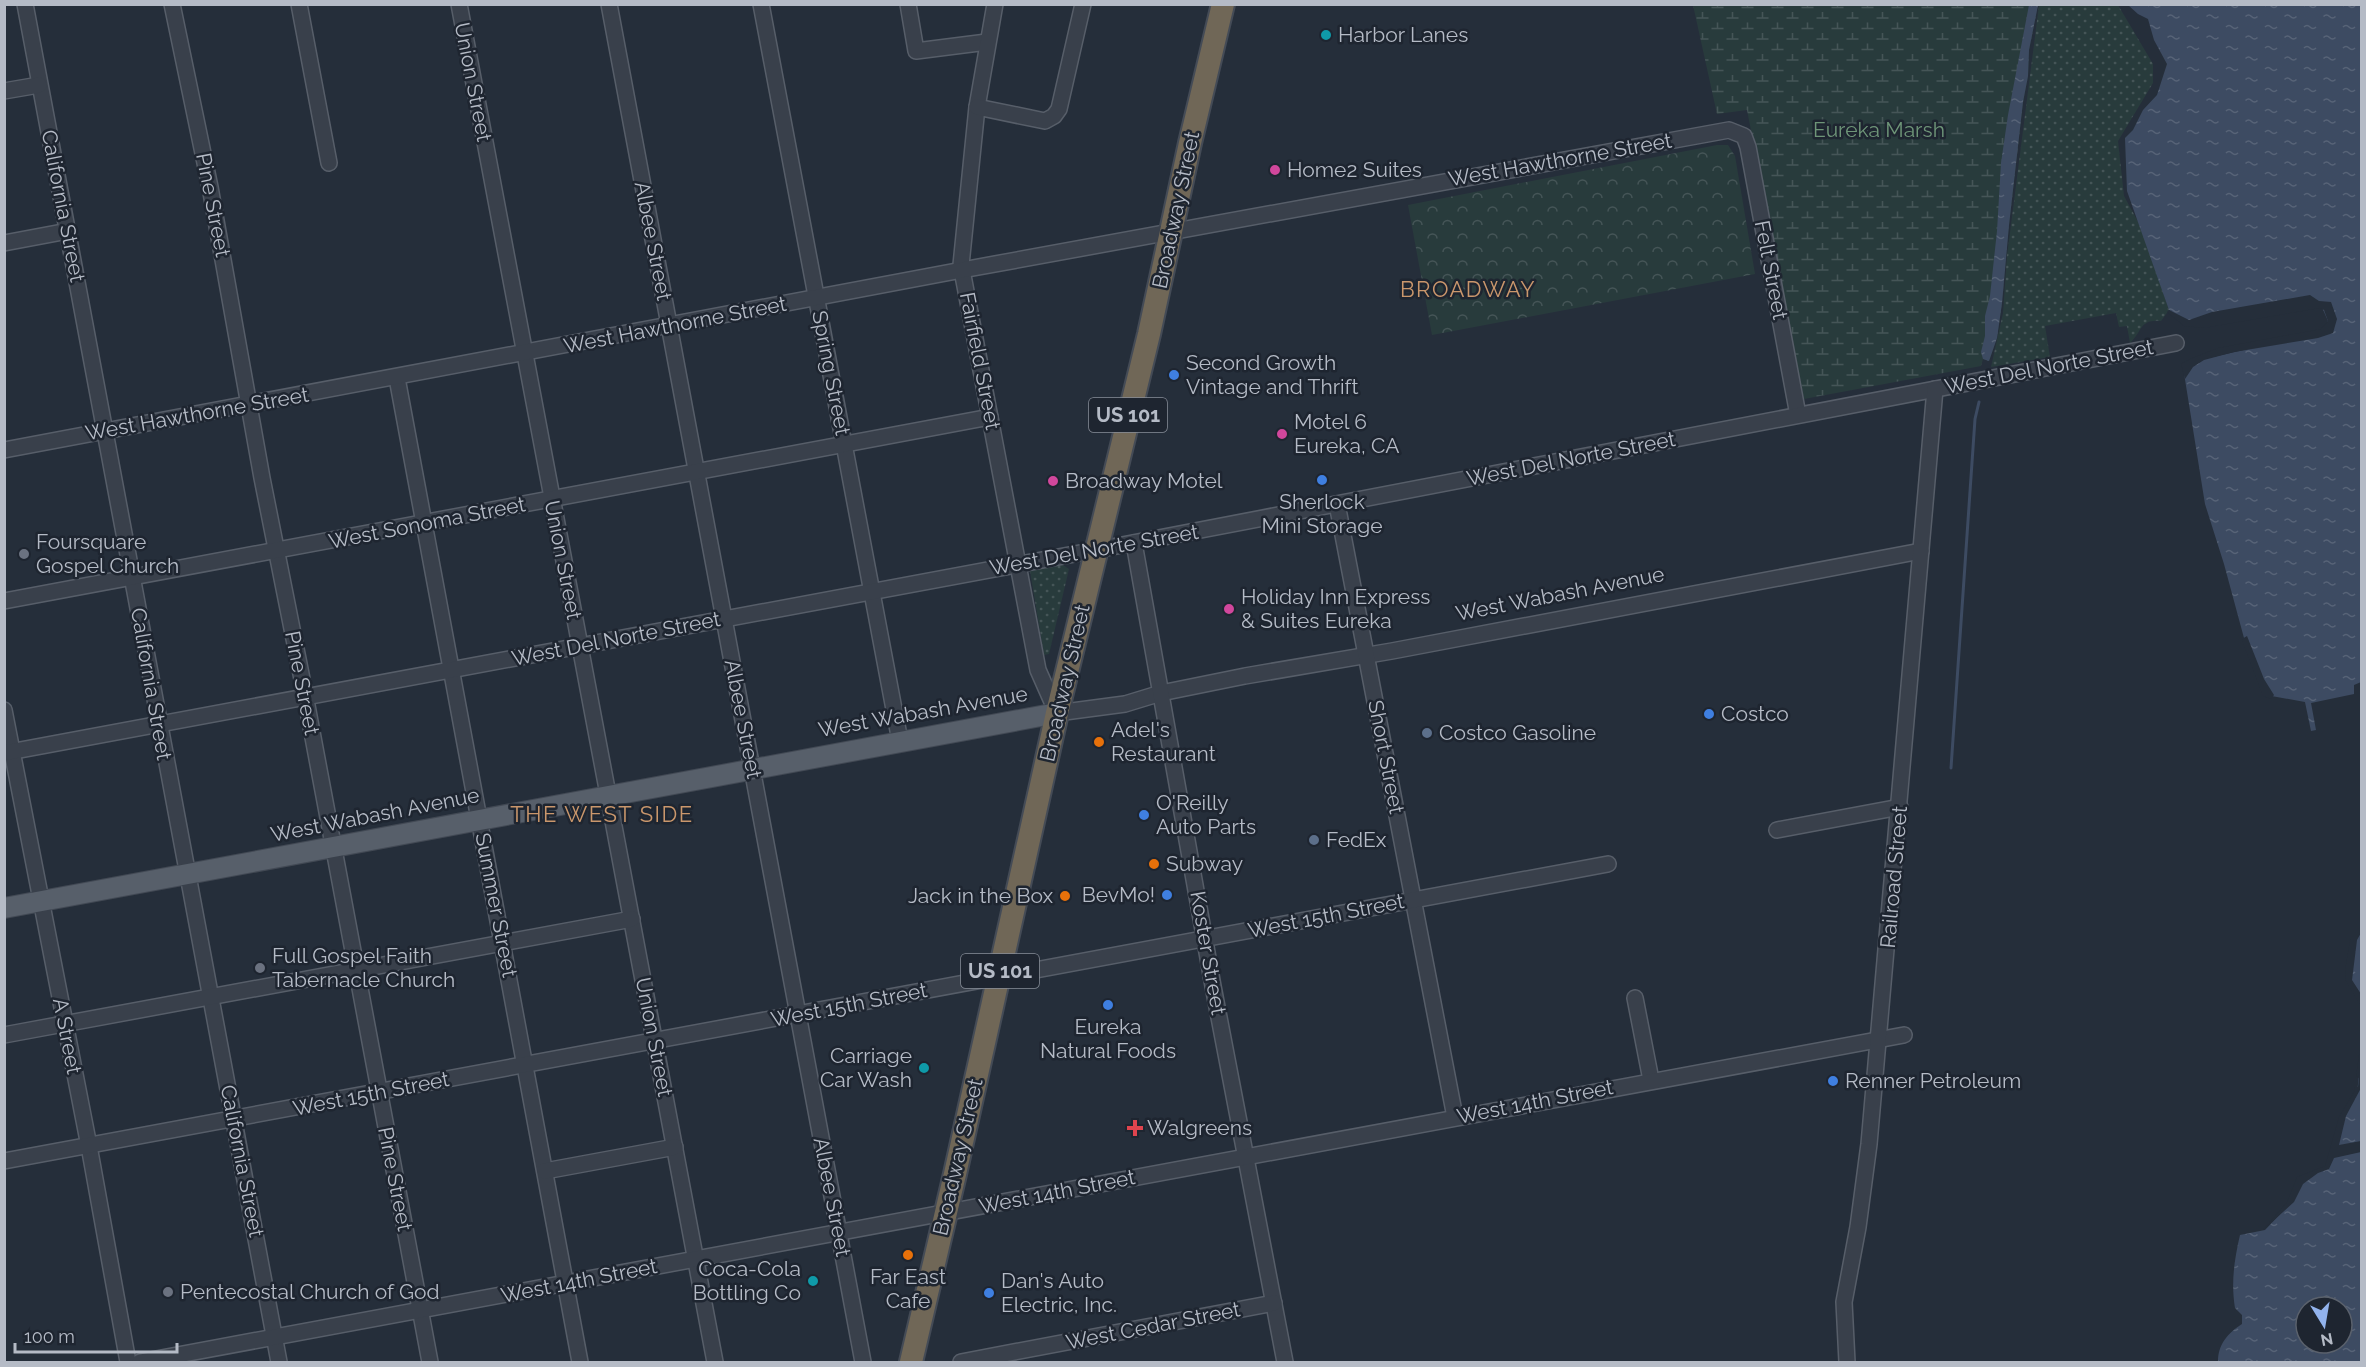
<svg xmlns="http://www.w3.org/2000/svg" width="2366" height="1367" viewBox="0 0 2366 1367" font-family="Raleway,sans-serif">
<defs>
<pattern id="forest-crowns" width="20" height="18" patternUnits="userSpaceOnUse" patternTransform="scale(1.5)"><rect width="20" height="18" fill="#283b3c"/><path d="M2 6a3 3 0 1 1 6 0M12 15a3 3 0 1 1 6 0" fill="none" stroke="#455557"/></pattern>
<pattern id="wetland-marsh" width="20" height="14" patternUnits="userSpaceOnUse" patternTransform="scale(1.5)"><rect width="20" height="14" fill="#283b3c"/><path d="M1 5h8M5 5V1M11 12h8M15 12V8" fill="none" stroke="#455557"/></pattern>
<pattern id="park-dots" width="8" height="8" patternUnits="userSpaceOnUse" patternTransform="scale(1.5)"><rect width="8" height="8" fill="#283b3c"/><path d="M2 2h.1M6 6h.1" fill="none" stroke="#455557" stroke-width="1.8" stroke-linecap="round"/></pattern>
<pattern id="water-ripples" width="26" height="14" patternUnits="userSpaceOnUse" patternTransform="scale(1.5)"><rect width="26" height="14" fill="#3d4b62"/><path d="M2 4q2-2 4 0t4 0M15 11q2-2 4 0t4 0" fill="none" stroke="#576377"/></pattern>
</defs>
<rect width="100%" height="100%" fill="#252e3a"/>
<!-- forest -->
<path fill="url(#forest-crowns)" d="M1717,145H1728L1735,156L1755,274L1432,335L1408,205Z"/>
<!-- wetland -->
<path fill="url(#wetland-marsh)" d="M1693,5H2038L2029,50L2028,76L2023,102L2009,225L2002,303L1997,338L1989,361L1983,359L1981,366L1804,399L1747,110L1717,114Z"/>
<!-- park -->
<g fill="url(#park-dots)">
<path d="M2039,5H2118L2153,64V83L2118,141L2124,196L2142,229L2169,310L2161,321C2139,319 2143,331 2130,343L2127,326L2119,327L2116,313L2045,326L2050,357L1991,367L2003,313L2007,256Z"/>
<path d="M1063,565L1069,569L1049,654L1044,655L1030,571Z"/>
</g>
<!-- water -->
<g fill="url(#water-ripples)" fill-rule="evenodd">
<path d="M2029,5H2038L2029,50L2028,76L2023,102L2009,225L2002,303L1997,338L1989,361L1983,359L1981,352L1985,336V316L1990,296L1997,231L2001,163L2008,115Z"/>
<path d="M2128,5H2361V682L2354,685V694L2311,703L2316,730L2311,731L2305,702L2266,695L2244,638L2224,564L2205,504L2183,367L2191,362L2323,332L2328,321L2321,305L2186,323L2169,310L2127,191L2125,138L2133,130L2143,110L2157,95L2167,64L2154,40L2148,19L2138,14Z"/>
<path d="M2361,928V1005L2348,977L2353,941Z"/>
<path d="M2361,1057V1362H2218C2218,1344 2228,1333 2242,1324V1315L2235,1308C2231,1283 2234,1261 2240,1235L2265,1230L2290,1204L2300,1180L2328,1168L2342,1118L2357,1093ZM2306,1307H2342V1343H2306Z"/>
</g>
<!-- pier -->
<g fill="#252e3a">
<path d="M2310,295L2319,301L2331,302L2337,319L2333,333L2318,338L2234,352L2204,360L2193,367L2185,379L2181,364L2190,359L2218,348L2321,329L2328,321L2324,310L2320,308L2204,328L2184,326L2167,312L2169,310L2189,320L2212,312Z"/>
<path d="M2247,636L2264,679L2274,695L2271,699L2263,696L2246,651L2242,639Z"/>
<path d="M2361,925V933L2357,940L2352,980L2361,994L2362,1008L2346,981L2345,971L2350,940Z"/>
<path d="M2362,1054L2361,1088L2346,1116L2339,1145L2361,1141V1152L2334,1158L2329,1169L2318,1173L2303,1184L2294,1202L2263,1230L2287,1202L2297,1177L2325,1166L2339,1117L2354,1092L2355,1087H2358L2359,1078L2356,1076L2359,1055Z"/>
</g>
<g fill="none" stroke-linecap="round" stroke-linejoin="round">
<!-- stream -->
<path stroke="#3d4b62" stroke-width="3" d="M1951,768L1975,419L1979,402"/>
<!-- minor casing -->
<g stroke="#575e69" stroke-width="18">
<g id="minor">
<path d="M25,4L279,1362"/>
<path d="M172,4L210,187L262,478L303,684L430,1362"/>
<path d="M299,4L329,163"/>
<path d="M459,4L715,1362"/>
<path d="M609,4L863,1362"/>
<path d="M761,4L900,741"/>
<path d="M908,4L916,51L987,42"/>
<path d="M995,4L977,107L961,265L1038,670L1057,713L1125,704L1161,693L1245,676L1392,651L1921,551"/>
<path d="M4,91L39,85"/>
<path d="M977,107L1045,121L1054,116L1059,109L1083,4"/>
<path d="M4,243L68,231"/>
<path d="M397,378L580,1362"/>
<path d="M4,450L962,270L1729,130L1744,136L1748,147L1798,415"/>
<path d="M1337,504L1455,1117"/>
<path d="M1134,543L1213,986L1285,1362"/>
<path d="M4,601L990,417"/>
<path d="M4,710L89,1146L128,1362"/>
<path d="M4,753L1096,550L2176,343"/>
<path d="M1777,830L1900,807"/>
<path d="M1635,998L1651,1080"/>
<path d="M4,1035L632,919"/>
<path d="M4,1161L1608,864"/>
<path d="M545,1171L675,1147"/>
<path d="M140,1362L1904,1035"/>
<path d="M961,1362L1274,1303"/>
<path d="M1847,1362L1844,1302L1858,1227L1869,1144L1935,389"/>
</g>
</g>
<!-- major casing -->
<g stroke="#424954" stroke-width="22">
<path id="major" d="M4,908L1057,713"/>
</g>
<!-- highway casing -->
<g stroke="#444b56" stroke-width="26">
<path id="highway" d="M911,1362L955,1174L1057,713L1149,334L1190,143L1223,4"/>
</g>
<!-- minor -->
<use href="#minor" stroke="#39404b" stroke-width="15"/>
<!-- major -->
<use href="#major" stroke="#575f6a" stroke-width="20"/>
<!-- highway -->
<use href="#highway" stroke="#706757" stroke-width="22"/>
</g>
<!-- markers -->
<g fill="#0f9aa8" stroke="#1e2530" stroke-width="2">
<circle cx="1326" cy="35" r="6"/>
<circle cx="924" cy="1068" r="6"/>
<circle cx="813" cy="1281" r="6"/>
</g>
<g fill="#d1479c" stroke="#1e2530" stroke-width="2">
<circle cx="1275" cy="170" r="6"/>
<circle cx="1282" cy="434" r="6"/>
<circle cx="1053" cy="481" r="6"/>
<circle cx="1229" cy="609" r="6"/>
</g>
<g fill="#3f7fe0" stroke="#1e2530" stroke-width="2">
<circle cx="1174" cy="375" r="6"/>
<circle cx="1322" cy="480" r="6"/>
<circle cx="1709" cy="714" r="6"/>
<circle cx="1144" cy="815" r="6"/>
<circle cx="1167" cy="895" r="6"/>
<circle cx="1108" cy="1005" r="6"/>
<circle cx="1833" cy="1081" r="6"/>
<circle cx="989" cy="1293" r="6"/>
</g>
<g fill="#6b7280" stroke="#1e2530" stroke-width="2">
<circle cx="24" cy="554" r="6"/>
<circle cx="260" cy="968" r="6"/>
<circle cx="168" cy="1292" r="6"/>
</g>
<g fill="#5c6f8a" stroke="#1e2530" stroke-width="2">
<circle cx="1427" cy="733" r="6"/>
<circle cx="1314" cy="840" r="6"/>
</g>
<g fill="#e8710a" stroke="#1e2530" stroke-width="2">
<circle cx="1099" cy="742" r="6"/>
<circle cx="1154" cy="864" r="6"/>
<circle cx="1065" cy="896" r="6"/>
<circle cx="908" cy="1255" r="6"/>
</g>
<path fill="#e0444e" stroke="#1e2530" stroke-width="2" d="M1132 1119h6v6h6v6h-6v6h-6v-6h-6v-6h6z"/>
<g text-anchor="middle" stroke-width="5" stroke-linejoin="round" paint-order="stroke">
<!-- shield labels -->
<g fill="#1e2530" stroke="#888e99" stroke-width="1.5">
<rect x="1089" y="398" width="78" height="34" rx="4.5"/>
<rect x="961" y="954" width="78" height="34" rx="4.5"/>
</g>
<g font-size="20" font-weight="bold" fill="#b5bbc6">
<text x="1128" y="422">US 101</text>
<text x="1000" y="978">US 101</text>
</g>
<!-- poi labels -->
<g font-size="21" fill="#b5bbc6" stroke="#1e2530" text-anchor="start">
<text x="1338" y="42">Harbor Lanes</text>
<text x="1287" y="177">Home2 Suites</text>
<text x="1186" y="370">Second Growth<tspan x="1186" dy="24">Vintage and Thrift</tspan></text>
<text x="1294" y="429">Motel 6<tspan x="1294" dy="24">Eureka, CA</tspan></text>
<text x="1065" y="488">Broadway Motel</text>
<text x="1322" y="509" text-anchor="middle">Sherlock<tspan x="1322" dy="24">Mini Storage</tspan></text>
<text x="36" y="549">Foursquare<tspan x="36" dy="24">Gospel Church</tspan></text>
<text x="1241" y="604">Holiday Inn Express<tspan x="1241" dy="24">&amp; Suites Eureka</tspan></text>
<text x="1721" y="721">Costco</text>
<text x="1111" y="737">Adel's<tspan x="1111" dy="24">Restaurant</tspan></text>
<text x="1439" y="740">Costco Gasoline</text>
<text x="1156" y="810">O'Reilly<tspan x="1156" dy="24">Auto Parts</tspan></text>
<text x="1326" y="847">FedEx</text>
<text x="1166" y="871">Subway</text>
<text x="1155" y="902" text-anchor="end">BevMo!</text>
<text x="1053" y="903" text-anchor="end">Jack in the Box</text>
<text x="272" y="963">Full Gospel Faith<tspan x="272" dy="24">Tabernacle Church</tspan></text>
<text x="1108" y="1034" text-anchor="middle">Eureka<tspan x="1108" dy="24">Natural Foods</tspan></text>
<text x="912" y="1063" text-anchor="end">Carriage<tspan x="912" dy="24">Car Wash</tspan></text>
<text x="1845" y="1088">Renner Petroleum</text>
<text x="1147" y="1135">Walgreens</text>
<text x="801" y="1276" text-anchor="end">Coca-Cola<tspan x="801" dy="24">Bottling Co</tspan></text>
<text x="908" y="1284" text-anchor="middle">Far East<tspan x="908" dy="24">Cafe</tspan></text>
<text x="1001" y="1288">Dan's Auto<tspan x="1001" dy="24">Electric, Inc.</tspan></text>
<text x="180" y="1299">Pentecostal Church of God</text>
</g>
<!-- street labels -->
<g font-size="21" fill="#b5bbc6" stroke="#1e2530">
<text transform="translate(473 82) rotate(79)" y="7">Union Street</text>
<text transform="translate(1560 160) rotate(-10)" y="7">West Hawthorne Street</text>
<text transform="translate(213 205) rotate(79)" y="7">Pine Street</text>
<text transform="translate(63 206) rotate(79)" y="7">California Street</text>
<text transform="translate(1176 210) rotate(-78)" y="7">Broadway Street</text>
<text transform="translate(653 241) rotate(79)" y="7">Albee Street</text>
<text transform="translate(1771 270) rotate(79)" y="7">Felt Street</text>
<text transform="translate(675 325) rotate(-11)" y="7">West Hawthorne Street</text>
<text transform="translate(980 361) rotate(79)" y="7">Fairfield Street</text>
<text transform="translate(2049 367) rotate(-11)" y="7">West Del Norte Street</text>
<text transform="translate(831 373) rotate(79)" y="7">Spring Street</text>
<text transform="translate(197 414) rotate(-10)" y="7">West Hawthorne Street</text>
<text transform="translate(1571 459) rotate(-11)" y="7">West Del Norte Street</text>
<text transform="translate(427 523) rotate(-11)" y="7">West Sonoma Street</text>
<text transform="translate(1094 550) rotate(-10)" y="7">West Del Norte Street</text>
<text transform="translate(563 560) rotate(79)" y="7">Union Street</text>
<text transform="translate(1560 594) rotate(-11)" y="7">West Wabash Avenue</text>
<text transform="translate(616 639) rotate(-11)" y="7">West Del Norte Street</text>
<text transform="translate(302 683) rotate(79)" y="7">Pine Street</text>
<text transform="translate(1065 683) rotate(-77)" y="7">Broadway Street</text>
<text transform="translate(151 684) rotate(80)" y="7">California Street</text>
<text transform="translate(923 712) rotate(-10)" y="7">West Wabash Avenue</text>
<text transform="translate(743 719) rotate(79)" y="7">Albee Street</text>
<text transform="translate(1386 757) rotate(79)" y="7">Short Street</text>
<text transform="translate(375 815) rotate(-11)" y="7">West Wabash Avenue</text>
<text transform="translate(1894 877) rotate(-85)" y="7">Railroad Street</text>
<text transform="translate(496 905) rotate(79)" y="7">Summer Street</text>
<text transform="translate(1326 916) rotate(-11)" y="7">West 15th Street</text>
<text transform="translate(1208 953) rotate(80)" y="7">Koster Street</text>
<text transform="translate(849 1005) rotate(-11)" y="7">West 15th Street</text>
<text transform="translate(67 1036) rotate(79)" y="7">A Street</text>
<text transform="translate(654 1037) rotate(79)" y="7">Union Street</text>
<text transform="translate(371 1094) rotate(-11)" y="7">West 15th Street</text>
<text transform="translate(1535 1102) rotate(-11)" y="7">West 14th Street</text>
<text transform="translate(958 1157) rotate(-77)" y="7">Broadway Street</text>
<text transform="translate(242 1161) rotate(79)" y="7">California Street</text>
<text transform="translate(395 1179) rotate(79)" y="7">Pine Street</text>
<text transform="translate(1057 1192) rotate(-11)" y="7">West 14th Street</text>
<text transform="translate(832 1197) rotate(79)" y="7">Albee Street</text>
<text transform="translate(579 1281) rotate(-11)" y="7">West 14th Street</text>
<text transform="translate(1153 1326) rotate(-11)" y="7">West Cedar Street</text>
</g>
<!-- park labels -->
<g font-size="21" fill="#6e9578" stroke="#1e2530">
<text x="1879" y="137">Eureka Marsh</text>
</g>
<!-- neighbourhood labels -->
<g font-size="22" letter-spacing="1.5" fill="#ca976c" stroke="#1e2530">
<text x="1468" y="297">BROADWAY</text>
<text x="602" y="822">THE WEST SIDE</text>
</g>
</g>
<!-- border -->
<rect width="2366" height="1367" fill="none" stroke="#b5bbc6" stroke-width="12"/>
<!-- north arrow -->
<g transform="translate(2324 1325) rotate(169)"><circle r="28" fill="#1e2530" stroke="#5a616c" stroke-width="1.5"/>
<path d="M0-4.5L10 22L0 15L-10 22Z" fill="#92b3ed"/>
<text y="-9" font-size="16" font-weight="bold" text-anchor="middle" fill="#b5bbc6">N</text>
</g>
<!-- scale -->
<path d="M15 1343v9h162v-9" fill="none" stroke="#b5bbc6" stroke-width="3"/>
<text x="24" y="1343" font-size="18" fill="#b5bbc6" stroke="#1e2530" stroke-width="4.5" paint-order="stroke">100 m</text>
</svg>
